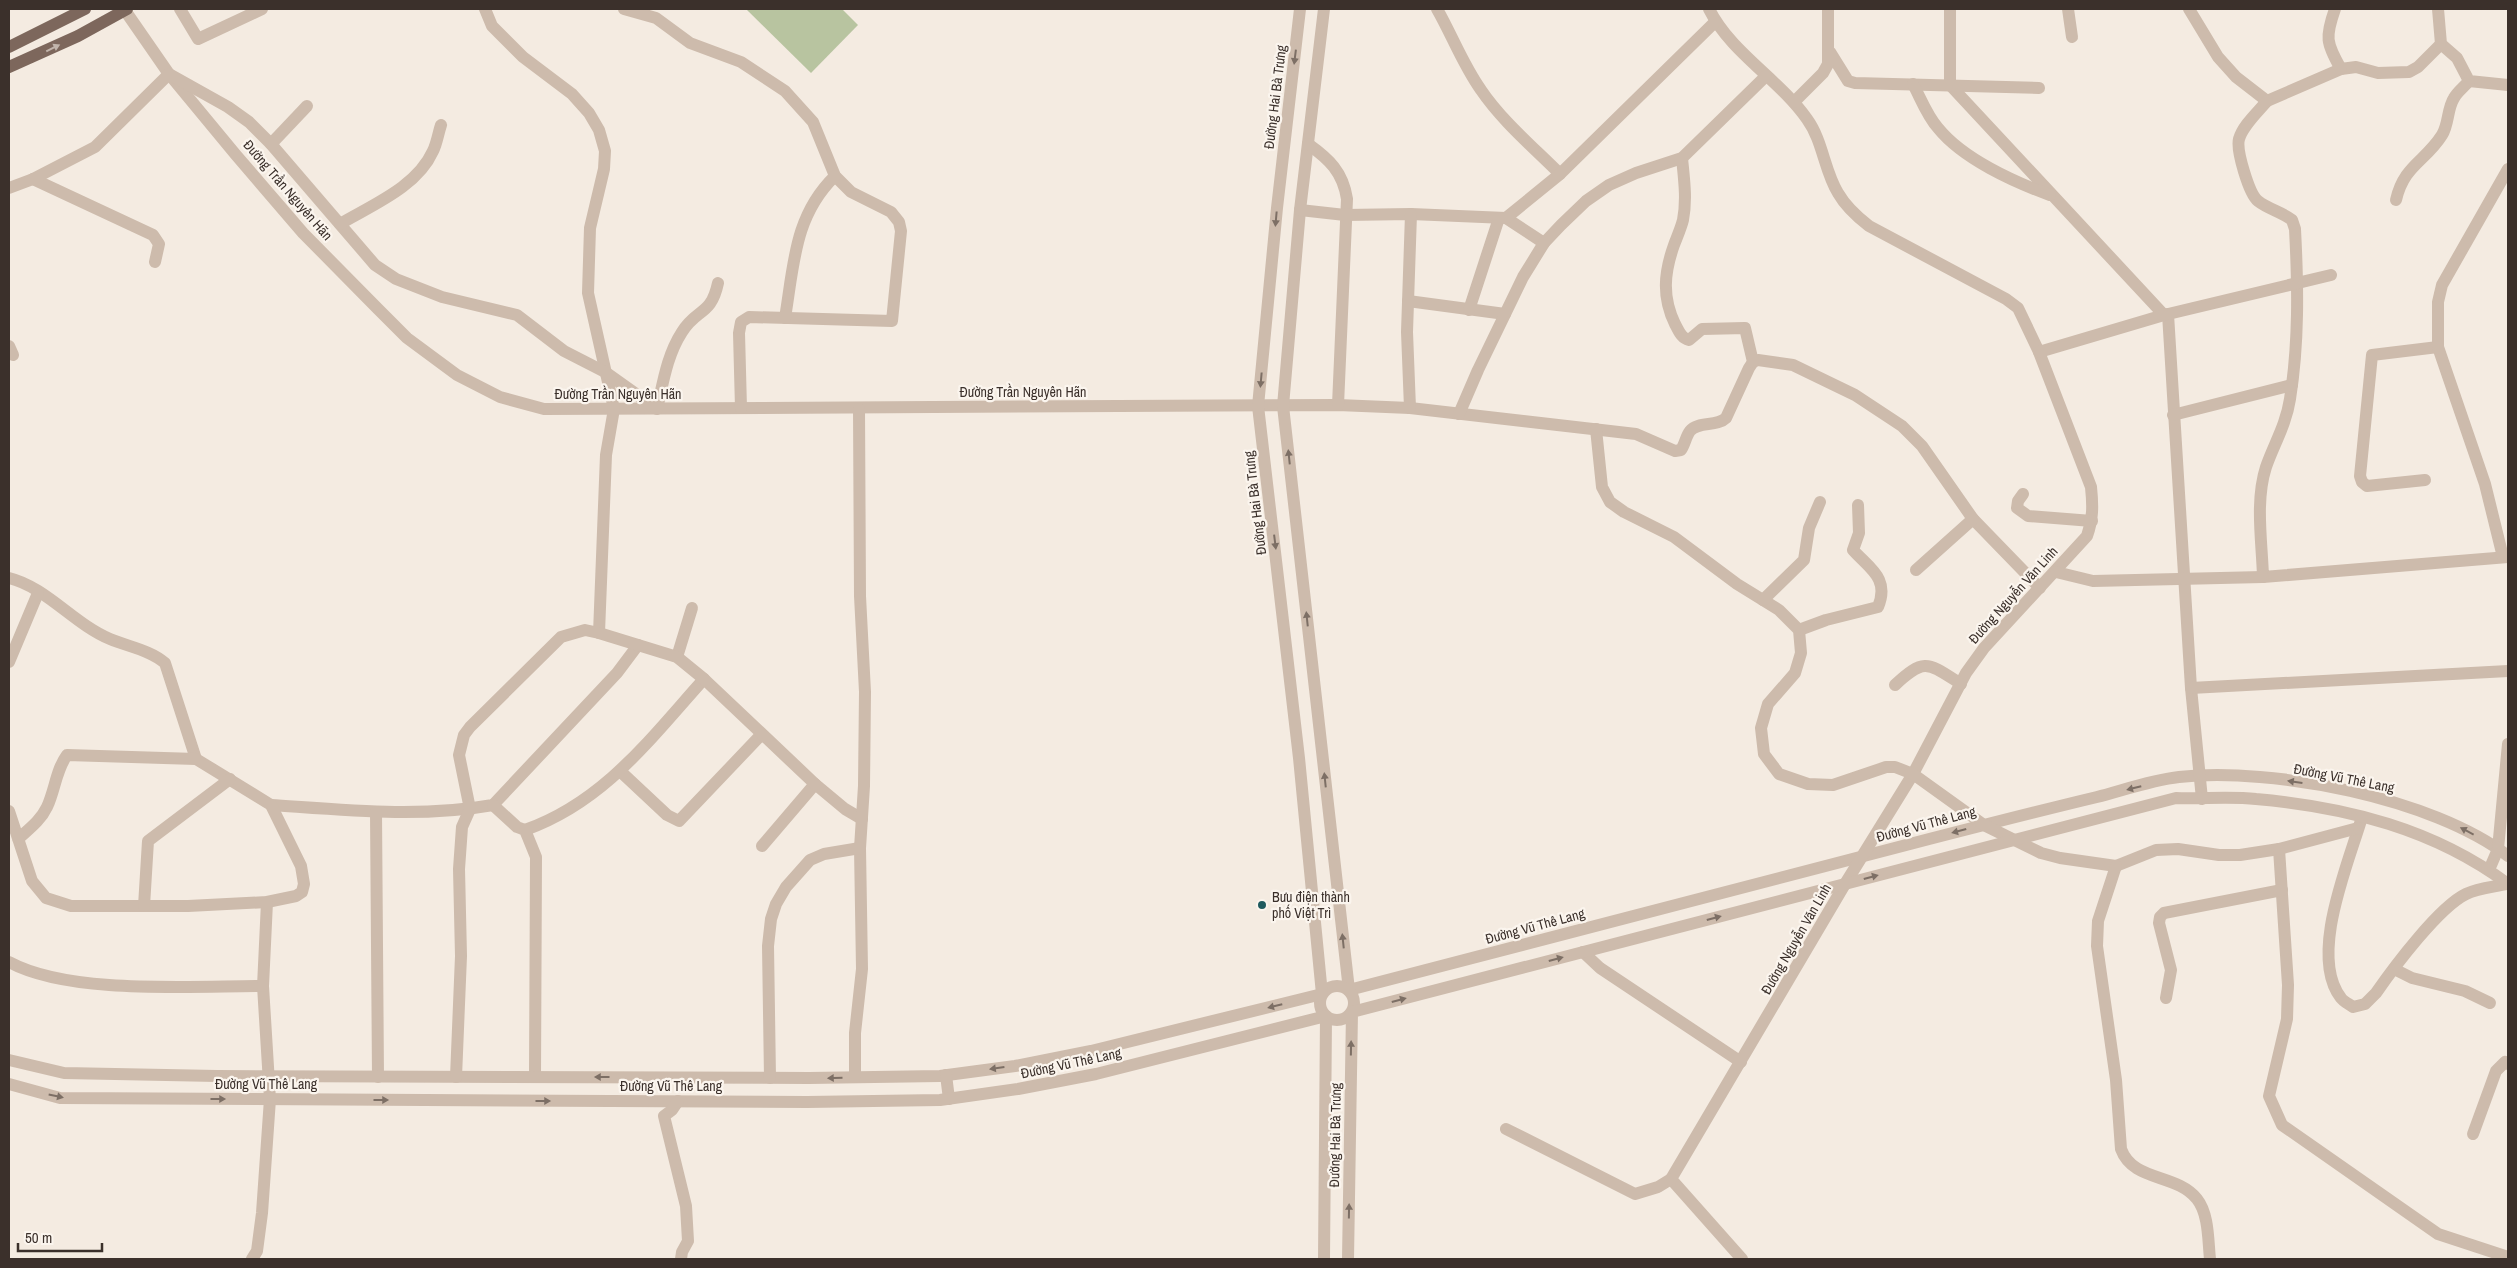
<svg xmlns="http://www.w3.org/2000/svg" width="2517" height="1268" viewBox="0 0 2517 1268" font-family="'Archivo Narrow',sans-serif">
<rect width="100%" height="100%" fill="#f4ebe1"/>
<!-- park -->
<path fill="#b8c4a0" d="M746,9H842L858,25L811,73Z"/>
<g fill="none" stroke-linecap="round" stroke-linejoin="round">
<!-- minor -->
<g stroke="#cdbbac" stroke-width="12">
<path d="M124,9L169,74L236,155L303,233L378,309L407,338L457,375L500,397L544,409L1338,405L1410,408L1636,434L1675,451L1681,450C1685,444 1686,436 1690,431C1698,421 1717,427 1726,418L1749,368L1753,362L1758,360L1793,365L1855,395L1902,426L1922,446L1973,519L2040,588"/>
<path d="M180,9L198,39L262,9"/>
<path d="M485,9L492,26L523,57L572,94L589,113L599,130L605,151L604,169L590,228L588,293L614,409L606,455L599,633"/>
<path d="M624,9L656,18L690,43L741,62L785,91L813,122L835,176L851,192L891,212L899,222L901,231L892,321L749,317L741,322L739,333L741,408"/>
<path d="M1324,9L1300,210L1283,406L1349,990C1536,942 1723,893 1910,844C1972,828 2034,812 2097,797C2124,790 2152,780 2179,777C2274,767 2432,798 2508,856"/>
<path d="M1437,9C1452,35 1463,65 1481,90C1502,121 1533,147 1560,174"/>
<path d="M1709,9C1731,53 1779,79 1807,119C1823,141 1824,170 1838,193C1846,207 1856,216 1869,226L2006,299L2018,308L2039,352L2091,487C2093,506 2093,519 2087,536L1984,648L1966,673L1913,774L1845,884L1671,1179L1742,1259"/>
<path d="M1950,9V85L2164,315"/>
<path d="M2068,9L2072,37"/>
<path d="M2189,9L2218,57L2236,77L2267,101L2341,69L2356,67L2378,73L2409,72L2418,67L2441,44"/>
<path d="M2335,9C2325,37 2326,43 2341,69"/>
<path d="M2438,9L2441,44L2457,58L2469,81L2508,85"/>
<path d="M1830,52L1848,81L1855,83L2039,88"/>
<path d="M1913,84C1921,99 1927,116 1938,128C1963,159 2014,182 2050,195"/>
<path d="M2267,101C2258,112 2243,125 2239,139C2236,150 2249,194 2258,201C2268,209 2282,212 2292,220L2295,229C2298,286 2299,343 2290,399C2286,425 2274,444 2266,467C2255,501 2262,542 2263,577L2508,557"/>
<path d="M1794,102L1823,73L1828,64V9"/>
<path d="M271,144L307,106"/>
<path d="M1308,144C1329,159 1343,172 1347,199L1338,405"/>
<path d="M1682,158C1684,179 1687,199 1683,220C1681,228 1677,237 1674,245C1664,273 1662,297 1675,324C1679,331 1681,338 1689,340L1702,329L1745,328L1753,362"/>
<path d="M33,179L153,235L159,244L155,262"/>
<path d="M9,188L33,179L95,147L169,74L228,107L249,122L271,144L375,265L396,279L442,297L517,315L564,351L605,372L657,409C663,383 667,355 682,332C697,308 711,316 718,283"/>
<path d="M2396,200C2404,165 2425,162 2442,135C2449,124 2447,109 2454,98C2457,92 2464,87 2469,81"/>
<path d="M1300,210L1345,215L1411,214L1506,218L1544,243"/>
<path d="M1506,218L1560,174L1715,22"/>
<path d="M340,224C372,205 417,187 433,151C437,143 438,134 441,125"/>
<path d="M1408,301L1505,314"/>
<path d="M1469,310L1499,218"/>
<path d="M2168,314L2191,688L2202,799"/>
<path d="M785,318C794,264 794,216 835,176"/>
<path d="M9,346L13,355"/>
<path d="M2039,352L2164,315L2331,275"/>
<path d="M1410,408L1407,332L1411,214"/>
<path d="M1459,414L1478,370L1523,277L1544,243L1561,225L1586,201L1609,185L1636,173L1682,158L1766,76"/>
<path d="M2173,415L2292,385"/>
<path d="M1596,429L1602,487L1610,502L1624,512L1674,537L1737,584L1779,610L1799,630L1801,653L1795,673L1768,704L1761,728L1764,754L1779,774L1808,784L1833,785L1886,767H1895L1913,774L1984,825L2041,853L2060,858L2116,866L2156,850L2178,849L2219,855H2240L2279,849L2288,985L2287,1019L2269,1096L2282,1125L2438,1234L2508,1257"/>
<path d="M2425,480L2367,486L2362,482L2360,476L2372,355L2438,347"/>
<path d="M2023,494L2018,501L2017,508L2028,516L2092,521"/>
<path d="M2503,557L2485,484L2438,347V302L2442,285L2508,169"/>
<path d="M1916,570L1973,519"/>
<path d="M2056,572L2093,581L2263,577"/>
<path d="M9,578C46,587 74,624 110,639C129,647 150,650 165,663L196,759"/>
<path d="M1763,600L1804,560L1809,528L1820,502"/>
<path d="M1799,630L1826,620L1878,607C1890,578 1869,568 1853,550L1859,533L1858,505"/>
<path d="M677,657L692,608"/>
<path d="M9,662L38,593"/>
<path d="M1895,685C1925,657 1928,663 1961,684"/>
<path d="M2191,688L2508,671"/>
<path d="M620,771L667,815L679,821L761,735"/>
<path d="M271,805C344,810 420,818 493,805L617,673L638,645"/>
<path d="M493,805L517,827L525,830L536,857L535,1077"/>
<path d="M9,811L32,881L46,898L71,906H188L267,902L296,896L302,892L304,884L301,866L271,805L196,759L67,755C56,770 55,790 47,807C41,820 29,829 18,839"/>
<path d="M376,812L378,1077"/>
<path d="M2362,817C2349,862 2308,956 2341,998C2344,1002 2349,1004 2353,1007L2365,1004L2376,993C2394,967 2439,907 2466,894C2478,888 2494,887 2507,884"/>
<path d="M525,830C604,802 650,739 704,679"/>
<path d="M762,846L815,784"/>
<path d="M2279,849L2358,828"/>
<path d="M2116,866L2098,921L2097,946L2116,1080L2121,1149C2133,1182 2176,1173 2197,1199C2209,1214 2208,1241 2210,1259"/>
<path d="M2489,870L2498,849L2508,744"/>
<path d="M144,906L148,841L230,779"/>
<path d="M1583,952L1600,968L1741,1062"/>
<path d="M9,962C70,995 192,986 263,986L270,1099L262,1213L257,1251L252,1259"/>
<path d="M2394,969L2412,978L2465,991L2490,1003"/>
<circle cx="1337" cy="1003" r="17"/>
<path d="M263,986L267,902"/>
<path d="M2166,998L2171,970L2159,923L2160,917L2164,913L2282,890"/>
<path d="M9,1060L64,1073L217,1076L809,1078L940,1076L1015,1066L1091,1051L1322,994L1299,758L1258,406L1277,208L1300,9"/>
<path d="M946,1075L949,1099"/>
<path d="M456,1077L461,956L459,869L462,827L470,809L459,755L464,735L470,727L561,637L585,630L599,633L677,657L704,679L815,784L845,809L862,819"/>
<path d="M855,1077V1033L862,969L860,848L864,786L865,692L860,596L859,409"/>
<path d="M770,1078L768,946L771,919L776,904L786,887L810,860L824,854L860,848"/>
<path d="M9,1084L60,1098L807,1102L940,1100L1018,1089L1096,1074L1326,1016L1324,1259"/>
<path d="M678,1101L672,1110L664,1116L686,1206L688,1241L682,1252L681,1259"/>
<path d="M1506,1129L1635,1194L1658,1187L1671,1179"/>
<path d="M2473,1134L2496,1071L2505,1062L2508,1064"/>
<path d="M1348,1259L1352,1012L2176,798C2202,799 2230,796 2256,799C2347,807 2434,829 2508,884"/>
</g>
<!-- major -->
<g stroke="#7d675c" stroke-width="12">
<path d="M9,47L85,9"/>
<path d="M9,67L78,36L127,9"/>
</g>
</g>
<!-- one-way arrows -->
<defs><path id="oneway-solid" d="M-6-.8H1V-3.2L6.5 0L1 3.2V.8H-6Z" transform="scale(1.25)"/></defs>
<use fill="#c2b5ac" href="#oneway-solid" transform="translate(53 48) rotate(-26)"/>
<g fill="#7d6f65">
<use href="#oneway-solid" transform="translate(1295 57) rotate(97)"/>
<use href="#oneway-solid" transform="translate(1276 219) rotate(95)"/>
<use href="#oneway-solid" transform="translate(1261 380) rotate(95)"/>
<use href="#oneway-solid" transform="translate(1289 457) rotate(-96)"/>
<use href="#oneway-solid" transform="translate(1275 542) rotate(83)"/>
<use href="#oneway-solid" transform="translate(1307 619) rotate(-96)"/>
<use href="#oneway-solid" transform="translate(1325 780) rotate(-96)"/>
<use href="#oneway-solid" transform="translate(2295 782) rotate(-172)"/>
<use href="#oneway-solid" transform="translate(2134 788) rotate(166)"/>
<use href="#oneway-solid" transform="translate(1959 831) rotate(165)"/>
<use href="#oneway-solid" transform="translate(2467 831) rotate(-152)"/>
<use href="#oneway-solid" transform="translate(1871 877) rotate(-15)"/>
<use href="#oneway-solid" transform="translate(1714 918) rotate(-15)"/>
<use href="#oneway-solid" transform="translate(1343 941) rotate(-96)"/>
<use href="#oneway-solid" transform="translate(1556 959) rotate(-15)"/>
<use href="#oneway-solid" transform="translate(1399 1000) rotate(-15)"/>
<use href="#oneway-solid" transform="translate(1275 1006) rotate(166)"/>
<use href="#oneway-solid" transform="translate(1351 1048) rotate(-89)"/>
<use href="#oneway-solid" transform="translate(997 1068) rotate(172)"/>
<use href="#oneway-solid" transform="translate(602 1077) rotate(-180)"/>
<use href="#oneway-solid" transform="translate(835 1078) rotate(178)"/>
<use href="#oneway-solid" transform="translate(56 1096) rotate(12)"/>
<use href="#oneway-solid" transform="translate(218 1099)"/>
<use href="#oneway-solid" transform="translate(381 1100)"/>
<use href="#oneway-solid" transform="translate(543 1101)"/>
<use href="#oneway-solid" transform="translate(1349 1211) rotate(-89)"/>
</g>
<!-- markers -->
<circle fill="#1f5a5e" stroke="#fbf5ee" stroke-width="2" cx="1262" cy="905" r="5"/>
<g text-anchor="middle" stroke-width="4.5" stroke-linejoin="round" paint-order="stroke">
<!-- street labels -->
<g font-size="14" fill="#3b302b" stroke="#fbf5ee">
<text transform="translate(1275 97) rotate(-83)" y="5">Đường Hai Bà Trưng</text>
<text transform="translate(288 190) rotate(49)" y="5">Đường Trần Nguyên Hãn</text>
<text x="1023" y="397">Đường Trần Nguyên Hãn</text>
<text x="618" y="399">Đường Trần Nguyên Hãn</text>
<text transform="translate(1255 503) rotate(-97)" y="5">Đường Hai Bà Trưng</text>
<text transform="translate(2013 595) rotate(-48)" y="5">Đường Nguyễn Văn Linh</text>
<text transform="translate(2344 778) rotate(11)" y="5">Đường Vũ Thê Lang</text>
<text transform="translate(1926 824) rotate(-15)" y="5">Đường Vũ Thê Lang</text>
<text transform="translate(1535 926) rotate(-15)" y="5">Đường Vũ Thê Lang</text>
<text transform="translate(1796 939) rotate(-60)" y="5">Đường Nguyễn Văn Linh</text>
<text transform="translate(1071 1063) rotate(-12)" y="5">Đường Vũ Thê Lang</text>
<text x="266" y="1089">Đường Vũ Thê Lang</text>
<text x="671" y="1091">Đường Vũ Thê Lang</text>
<text transform="translate(1335 1135) rotate(-89)" y="5">Đường Hai Bà Trưng</text>
</g>
<!-- poi labels -->
<g font-size="14" fill="#3b302b" stroke="#fbf5ee" text-anchor="start">
<text x="1272" y="902">Bưu điện thành<tspan x="1272" dy="16">phố Việt Trì</tspan></text>
</g>
</g>
<!-- border -->
<rect width="2517" height="1268" fill="none" stroke="#3b302b" stroke-width="20"/>
<!-- scale -->
<path d="M18 1243v8h84v-8" fill="none" stroke="#3b302b" stroke-width="2.5"/>
<text x="25" y="1243" font-size="15" fill="#3b302b" stroke="#fbf5ee" stroke-width="4" paint-order="stroke">50 m</text>
</svg>
